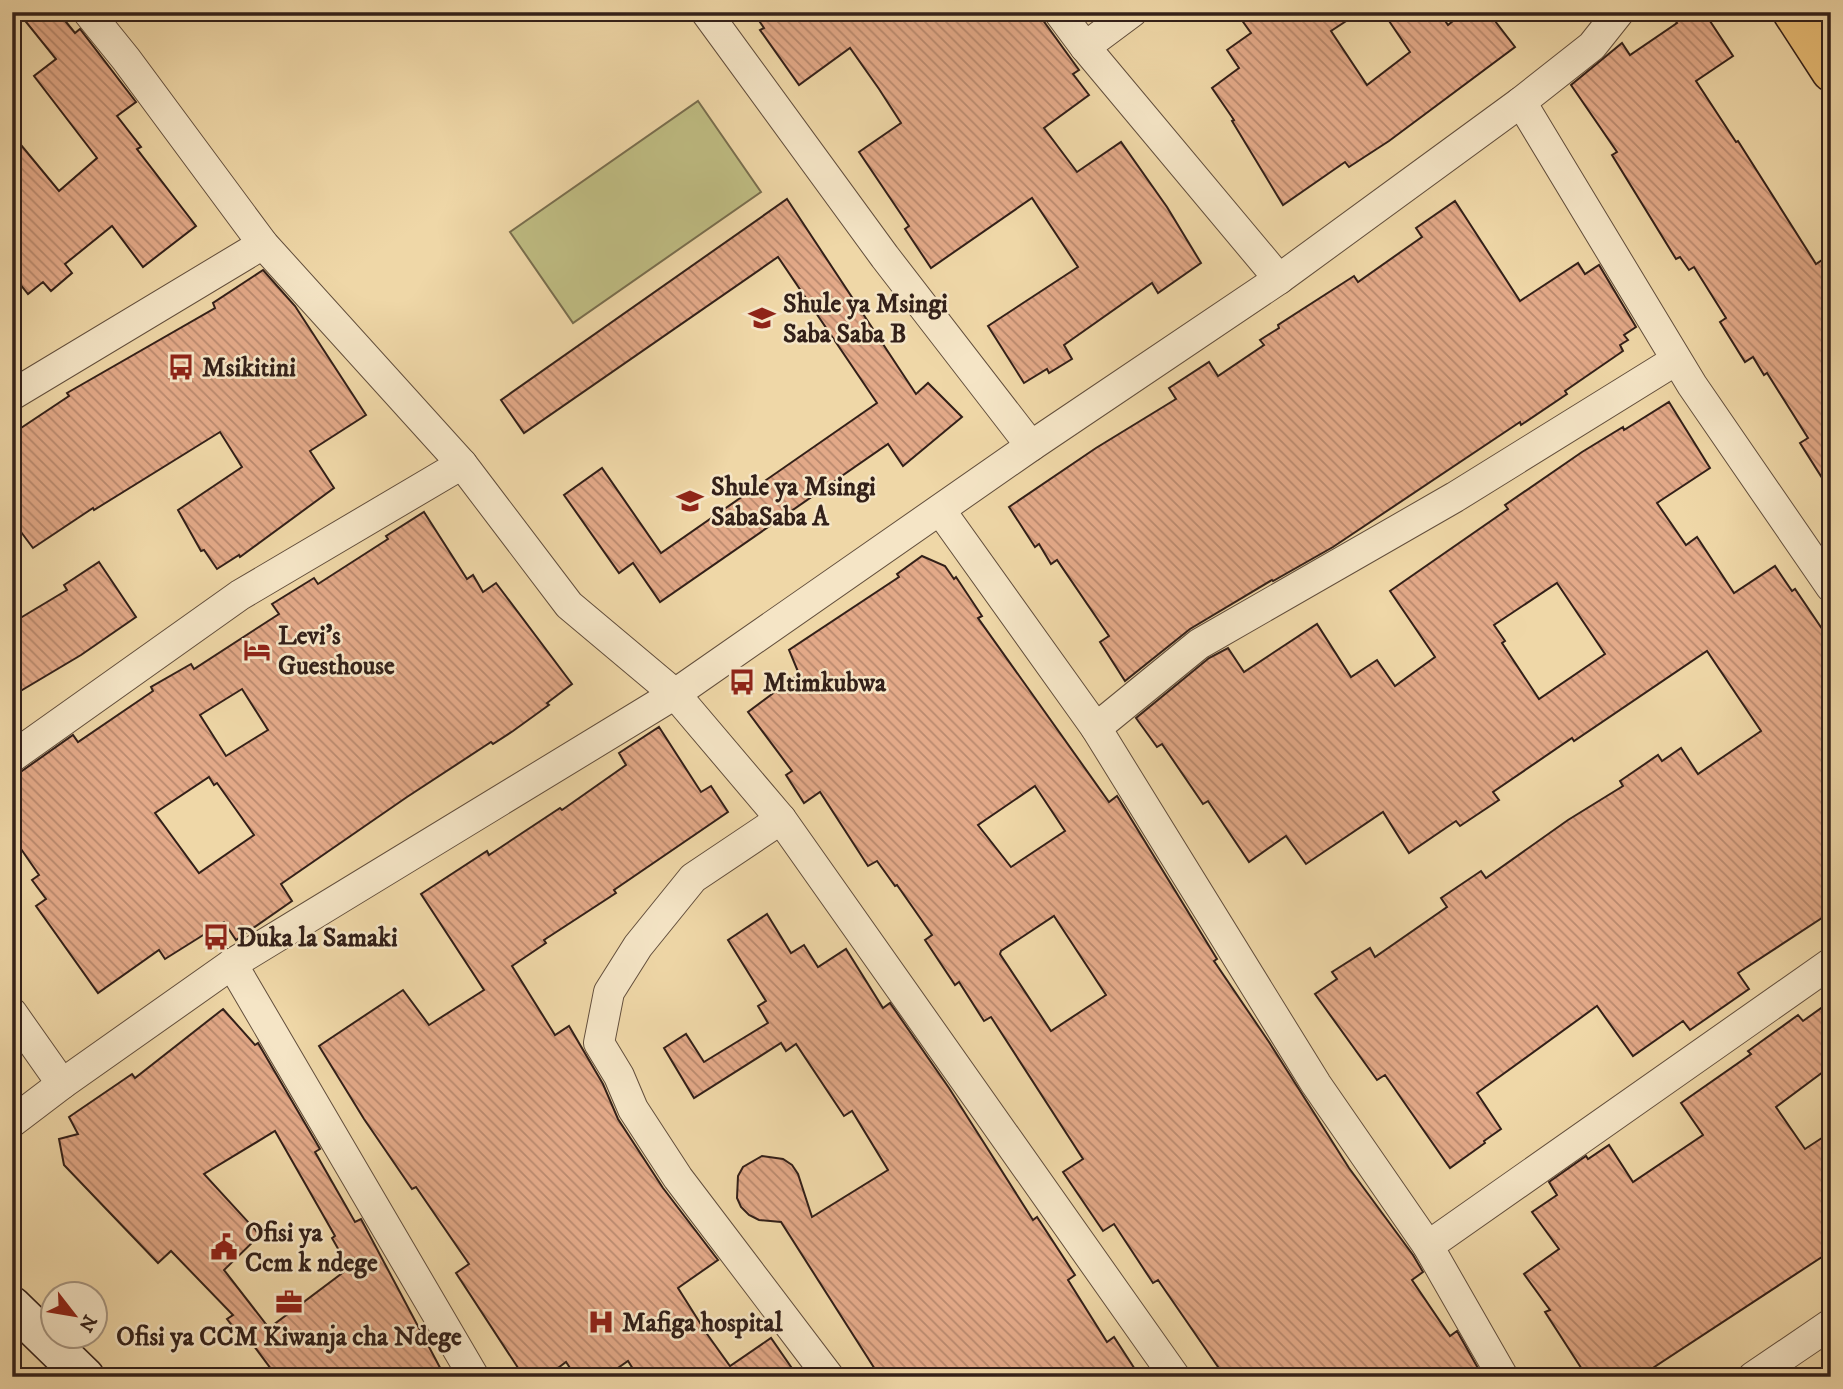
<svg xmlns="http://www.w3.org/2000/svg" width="1843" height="1389" viewBox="0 0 1843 1389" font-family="'IM FELL DW Pica',serif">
<defs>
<pattern id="building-back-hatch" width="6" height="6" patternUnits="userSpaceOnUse" patternTransform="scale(1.75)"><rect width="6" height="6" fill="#e3a988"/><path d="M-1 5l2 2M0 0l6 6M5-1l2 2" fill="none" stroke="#b9896e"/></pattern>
</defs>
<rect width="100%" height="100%" fill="#efd7a7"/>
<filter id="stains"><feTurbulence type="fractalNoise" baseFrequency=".00286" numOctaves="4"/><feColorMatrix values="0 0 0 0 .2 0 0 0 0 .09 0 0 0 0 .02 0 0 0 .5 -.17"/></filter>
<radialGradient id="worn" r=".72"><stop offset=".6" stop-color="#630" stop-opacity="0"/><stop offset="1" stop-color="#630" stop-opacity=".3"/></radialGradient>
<!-- pitch -->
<path fill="#bfbd83" stroke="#796e4e" stroke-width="2" d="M698,101L761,192L573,323L510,232Z"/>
<!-- building -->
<g fill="url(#building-back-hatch)" stroke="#332019" stroke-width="2" fill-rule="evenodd">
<path d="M18,12H58L75,33L80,29L136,102L117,116L141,147L137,149L196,226L143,267L112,226L65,264L72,273L51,291L43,282L28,294L12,274V134L59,191L97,158L34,76L56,59Z"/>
<path d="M753,12H1037L1079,70L1073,74L1089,95L1044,128L1077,172L1121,142L1167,207L1201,263L1158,293L1152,283L1064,345L1072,359L1049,373L1047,369L1024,383L988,326L1078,267L1032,198L931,268L905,229L909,226L859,152L901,123L879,89L850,48L799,85L760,30L764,28Z"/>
<path d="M1236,12H1360L1331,31L1367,85L1410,52L1383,12H1439L1448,25L1464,12H1488L1515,47L1389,141L1349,167L1345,162L1283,205L1232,121L1234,120L1212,88L1239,68L1227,50L1251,33Z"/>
<path d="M1669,12H1704L1733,56L1696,81L1736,142L1738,141L1816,264L1831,254V492L1800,443L1808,438L1767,373L1764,375L1753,357L1745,362L1720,322L1726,318L1694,267L1689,270L1680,257L1676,259L1612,155L1617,152L1571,85L1622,43L1630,55L1677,23Z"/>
<path d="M787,199L916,394L928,383L962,417L903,466L888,444L660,602L633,563L619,573L564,495L602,468L661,553L877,403L778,257L524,433L501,400Z"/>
<path d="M1455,201L1520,301L1578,263L1585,274L1599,265L1636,327L1624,335L1628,340L1620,345L1623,351L1565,391L1567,394L1521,425L1520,422L1333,547L1273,581L1272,580L1190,629L1125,681L1100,642L1109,636L1057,560L1051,564L1039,544L1035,547L1009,507L1096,448L1176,399L1169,388L1209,362L1218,376L1264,345L1260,340L1279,328L1278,325L1354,276L1358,282L1422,237L1416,228Z"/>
<path d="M263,270L295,306L366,415L310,451L334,488L240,557L239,555L217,569L204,550L201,551L178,510L242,467L220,432L94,510L93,508L33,548L12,520V434L69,396L67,393L215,308L213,303Z"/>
<path d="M1669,402L1710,468L1657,503L1686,545L1697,537L1734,593L1775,566L1792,591L1795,589L1831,642V912L1738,973L1749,989L1690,1030L1683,1021L1633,1056L1597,1006L1477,1093L1501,1129L1484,1141L1485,1143L1450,1168L1385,1075L1377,1080L1315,994L1337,979L1332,972L1370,948L1375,957L1447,907L1441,898L1481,871L1486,878L1568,820L1623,786L1620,781L1658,755L1662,761L1681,748L1698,774L1761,731L1707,651L1574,741L1572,738L1493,792L1499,800L1460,826L1456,821L1409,853L1383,812L1306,864L1286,836L1249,862L1208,801L1203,804L1162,744L1157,747L1136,718L1209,658L1228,648L1244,672L1317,624L1351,677L1377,660L1395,686L1435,657L1390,591L1508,509L1505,505L1582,452L1623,427L1624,430ZM1557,583L1605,654L1539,699L1502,643L1505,641L1494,625Z"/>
<path d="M424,512L467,579L473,575L483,592L496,583L572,684L547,703L549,705L513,731L493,744L491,742L407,797L281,884L292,901L236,940L224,922L165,959L159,950L98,993L36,906L46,899L32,880L39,875L12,836V778L73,735L78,742L153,691L151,687L191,664L194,669L279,614L272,604L314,578L318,584L388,539L386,536ZM242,689L268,730L226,756L200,715ZM209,777L214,785L217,783L254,835L199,873L155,813Z"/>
<path d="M922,556L945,566L954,579L956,577L982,616L978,618L1109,802L1117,796L1217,959L1214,961L1269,1042L1349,1168L1413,1255L1423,1272L1412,1280L1450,1336L1457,1331L1483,1377H1225L1158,1280L1153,1283L1114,1224L1103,1231L1063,1172L1083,1159L991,1017L984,1021L959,982L955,985L925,940L932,935L897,885L895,886L877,861L868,866L820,792L804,803L786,775L792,771L748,712L799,674L789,650L899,577L897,574ZM1035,786L1065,831L1011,867L978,825ZM1054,916L1106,995L1051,1031L1000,954L1001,951Z"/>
<path d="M99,562L136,617L81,655L12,696V623L67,590L64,585Z"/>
<path d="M659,727L701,792L711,786L728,812L614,890L616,893L544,940L546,943L512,966L555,1035L569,1026L603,1084L618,1119L663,1188L718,1260L678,1288L707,1334L730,1366L771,1338L798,1377H638L628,1361L605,1377H576L566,1362L546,1377H524L456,1273L469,1264L416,1187L412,1189L364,1119L319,1046L403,990L429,1025L484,990L421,894L487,851L489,855L560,808L562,810L626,765L619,753Z"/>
<path d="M767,914L791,953L804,945L818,967L846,949L883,1008L890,1003L949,1088L1033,1220L1037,1217L1075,1275L1068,1280L1107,1342L1114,1337L1140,1377H880L781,1222L759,1220L749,1215L741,1207L737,1198L738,1176L743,1167L762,1156L783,1159L792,1165L798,1174L812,1217L888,1170L852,1111L844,1116L796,1044L786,1051L781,1043L694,1098L664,1048L686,1034L704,1062L768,1023L758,1006L766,1001L728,940Z"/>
<path d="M1831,1001V1066L1776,1107L1805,1149L1831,1132V1251L1639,1377H1587L1545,1312L1550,1310L1524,1274L1559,1249L1532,1212L1557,1195L1549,1182L1586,1156L1588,1159L1609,1145L1633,1182L1703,1135L1681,1103L1751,1054L1748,1051L1798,1015L1803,1021Z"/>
<path d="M223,1009L255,1045L258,1043L320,1149L315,1152L355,1222L361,1219L445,1377H277L251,1342L247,1345L227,1319L233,1315L171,1251L158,1263L64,1165L59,1139L78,1134L69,1117L132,1074L135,1078ZM275,1131L335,1236L332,1238L349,1268L269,1328L224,1270L260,1235L204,1174Z"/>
</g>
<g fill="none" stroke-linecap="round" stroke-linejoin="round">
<!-- street casing -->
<g stroke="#624e3c" stroke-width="32">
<g id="street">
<path d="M88,12L126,59L263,244L462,464L569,605L675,694L781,819L1175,1377"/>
<path d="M706,12L885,257L1031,446"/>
<path d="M1059,12L1085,47L1279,279"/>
<path d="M1085,47L1132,12"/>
<path d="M1521,102L1692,385L1831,587"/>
<path d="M12,395L263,244"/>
<path d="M940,510L1096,728L1316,1084L1428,1246L1503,1377"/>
<path d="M1096,728L1199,644L1455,497L1676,360"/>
<path d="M12,757L240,595L462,464"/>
<path d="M781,819L693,878L638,946L609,992L599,1043L619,1076L633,1109L678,1178L829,1377"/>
<path d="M232,964L474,1377"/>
<path d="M12,1013L62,1084"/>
<path d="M12,1122L62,1084L232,964L675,694L1031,446L1279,279L1521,102L1592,46L1619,12"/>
<path d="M1428,1246L1831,963"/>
<path d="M1753,1377L1831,1324"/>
</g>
</g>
<!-- secondary casing -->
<g stroke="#332019" stroke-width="41">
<path id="secondary" d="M12,1306L85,1377"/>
</g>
<!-- highway casing -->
<g stroke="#332019" stroke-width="41">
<path id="highway" d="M1792,12L1831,72"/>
</g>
<!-- street -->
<use href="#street" stroke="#f5e5c6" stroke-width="30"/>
<!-- secondary -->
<use href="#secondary" stroke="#f5e5c6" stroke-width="38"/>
<!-- highway -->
<use href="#highway" stroke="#e8bc74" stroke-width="38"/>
</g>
<!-- icons -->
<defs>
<g id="school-bare" transform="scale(2.1)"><path d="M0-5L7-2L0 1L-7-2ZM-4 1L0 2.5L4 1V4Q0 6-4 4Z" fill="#8f2418" stroke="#f5e5c6" stroke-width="2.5" paint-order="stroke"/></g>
<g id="bus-bare" transform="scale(2.1)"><path d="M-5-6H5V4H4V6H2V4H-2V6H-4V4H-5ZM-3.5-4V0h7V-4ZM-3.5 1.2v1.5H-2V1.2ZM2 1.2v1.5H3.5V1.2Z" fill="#8f2418" stroke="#f5e5c6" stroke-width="2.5" paint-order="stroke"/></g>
<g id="hotel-bare" transform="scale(2.1)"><path d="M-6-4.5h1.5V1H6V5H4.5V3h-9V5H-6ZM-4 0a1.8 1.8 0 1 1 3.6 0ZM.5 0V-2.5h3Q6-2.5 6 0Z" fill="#8f2418" stroke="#f5e5c6" stroke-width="2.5" paint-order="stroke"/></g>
<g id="civic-bare" transform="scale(2.1)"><path d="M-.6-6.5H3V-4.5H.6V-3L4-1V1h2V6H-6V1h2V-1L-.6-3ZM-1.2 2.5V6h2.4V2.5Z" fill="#8f2418" stroke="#f5e5c6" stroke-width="2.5" paint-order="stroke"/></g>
<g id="office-bare" transform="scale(2.1)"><path d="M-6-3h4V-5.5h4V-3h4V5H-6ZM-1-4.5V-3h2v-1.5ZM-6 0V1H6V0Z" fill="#8f2418" stroke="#f5e5c6" stroke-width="2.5" paint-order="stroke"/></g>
<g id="hospital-bare" transform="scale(2.1)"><path d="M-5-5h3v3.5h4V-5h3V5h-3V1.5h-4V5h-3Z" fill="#8f2418" stroke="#f5e5c6" stroke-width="2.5" paint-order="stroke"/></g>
</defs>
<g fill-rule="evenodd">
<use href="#school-bare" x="762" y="318"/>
<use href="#bus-bare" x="181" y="367"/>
<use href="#school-bare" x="690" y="501"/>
<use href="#hotel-bare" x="257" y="650"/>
<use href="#bus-bare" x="742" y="682"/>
<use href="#bus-bare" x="216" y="937"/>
<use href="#civic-bare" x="224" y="1247"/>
<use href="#office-bare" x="289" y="1302"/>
<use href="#hospital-bare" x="601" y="1322"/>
</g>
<g text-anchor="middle" stroke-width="5" stroke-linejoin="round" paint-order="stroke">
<!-- poi labels -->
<g font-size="26" font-weight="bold" fill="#332019" stroke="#f5e5c6" text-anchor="start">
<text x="783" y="312">Shule ya Msingi<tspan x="783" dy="30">Saba Saba B</tspan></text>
<text x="202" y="376">Msikitini</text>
<text x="711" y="495">Shule ya Msingi<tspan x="711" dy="30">SabaSaba A</tspan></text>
<text x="278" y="644">Levi's<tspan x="278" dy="30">Guesthouse</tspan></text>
<text x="763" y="691">Mtimkubwa</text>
<text x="237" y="946">Duka la Samaki</text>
<text x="245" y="1241">Ofisi ya<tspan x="245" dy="30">Ccm k ndege</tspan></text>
<text x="622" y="1331">Mafiga hospital</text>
<text x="289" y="1345" text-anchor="middle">Ofisi ya CCM Kiwanja cha Ndege</text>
</g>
</g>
<!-- margin -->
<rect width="1843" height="1389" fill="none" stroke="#efd7a7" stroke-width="42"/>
<rect x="14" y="14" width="1815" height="1361" fill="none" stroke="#332019" stroke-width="3.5"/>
<rect x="21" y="21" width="1801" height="1347" fill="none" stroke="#332019" stroke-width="2"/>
<!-- north arrow -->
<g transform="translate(74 1315) rotate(121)"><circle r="33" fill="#f5e5c6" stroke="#a79681" stroke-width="2"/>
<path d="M0-5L12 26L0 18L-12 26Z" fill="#8f2418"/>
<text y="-10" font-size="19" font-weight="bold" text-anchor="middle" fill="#332019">N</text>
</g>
<rect width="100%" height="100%" filter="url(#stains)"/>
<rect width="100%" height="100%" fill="url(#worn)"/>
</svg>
